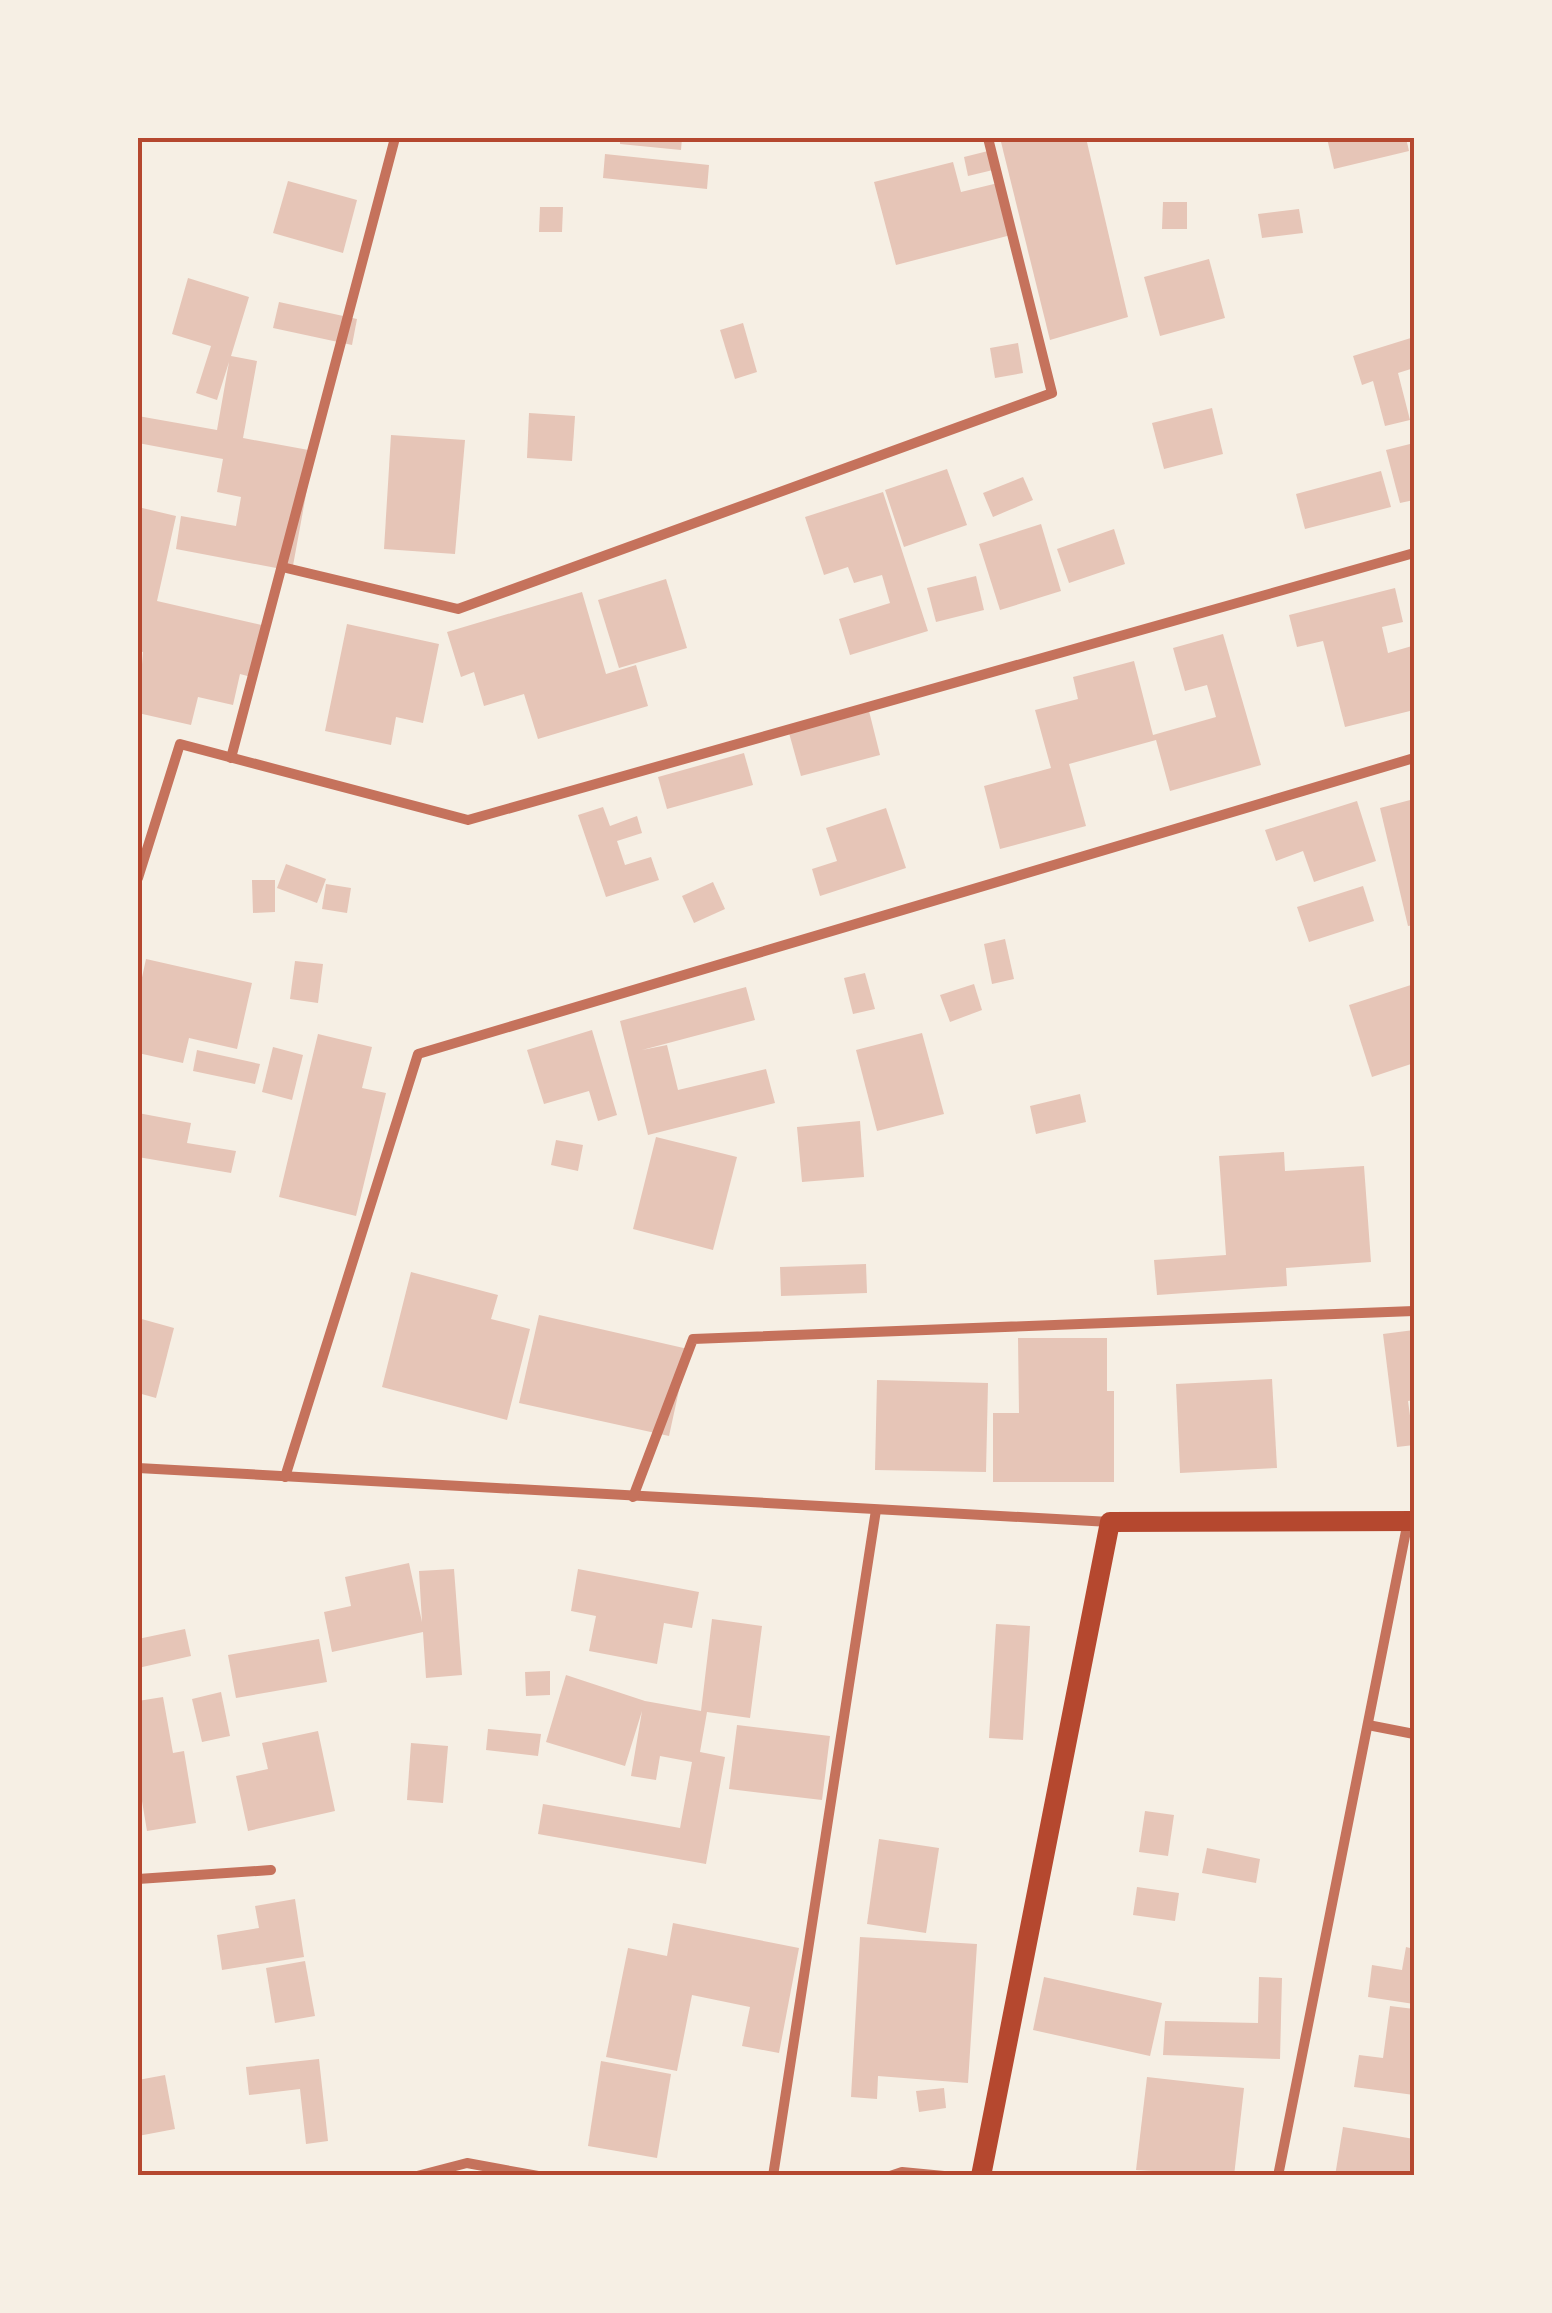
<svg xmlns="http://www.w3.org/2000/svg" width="1552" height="2313" viewBox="0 0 1552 2313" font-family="'PT Sans Narrow',sans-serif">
<rect width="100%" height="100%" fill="#f6efe4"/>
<!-- building -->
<g fill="#e6c5b7">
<path d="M620,138H682L681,150L620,144Z"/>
<path d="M1000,138H1086L1128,317L1050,340Z"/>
<path d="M1327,138H1406L1409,151L1334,169Z"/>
<path d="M988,151L993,170L968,176L964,157Z"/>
<path d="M605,154L709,165L707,189L603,178Z"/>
<path d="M953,162L961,192L998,183L1011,235L896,265L874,182Z"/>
<path d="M288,181L357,200L343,253L273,233Z"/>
<path d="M1163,202H1187V229H1162Z"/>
<path d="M540,207H563L562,232H539Z"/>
<path d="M1299,209L1303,233L1262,238L1258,214Z"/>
<path d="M1209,259L1225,318L1160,336L1144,277Z"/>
<path d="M188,278L249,297L231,356L257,361L243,438L314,451L292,571L176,549L181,516L236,526L241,497L217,492L223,459L138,443V416L217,430L229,362L217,400L196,393L211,346L172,334Z"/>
<path d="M279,302L357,319L352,345L273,328Z"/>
<path d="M743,323L757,372L735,379L720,330Z"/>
<path d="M1414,337V368L1398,373L1410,420L1385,426L1373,381L1362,385L1353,356Z"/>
<path d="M1018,343L1023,373L995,378L990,348Z"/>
<path d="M1212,408L1223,454L1164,469L1152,423Z"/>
<path d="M529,413L575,416L572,461L527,458Z"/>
<path d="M391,435L465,440L455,554L384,549Z"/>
<path d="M1414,443V500L1400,503L1386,450Z"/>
<path d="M947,469L967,525L904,547L885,490Z"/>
<path d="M1381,471L1391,507L1305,529L1296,494Z"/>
<path d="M1023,477L1033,500L993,517L983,493Z"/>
<path d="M883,492L928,631L850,655L839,619L890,603L882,575L854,583L848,567L824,575L805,517Z"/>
<path d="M138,507L176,516L157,601L266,626L255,678L240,674L233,705L198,697L191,725L138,713L143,652L138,651Z"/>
<path d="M1041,524L1061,591L1000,610L979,544Z"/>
<path d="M1114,529L1125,564L1069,583L1057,549Z"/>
<path d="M976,576L984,610L936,622L927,588Z"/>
<path d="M666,579L687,648L619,668L598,600Z"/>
<path d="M1395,588L1403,622L1382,627L1388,653L1412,646L1414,710L1345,727L1323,641L1297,647L1289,615Z"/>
<path d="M582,592L606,674L636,665L648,706L538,739L524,694L484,706L474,672L461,677L447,632Z"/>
<path d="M347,624L439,644L423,723L396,717L391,745L325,731Z"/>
<path d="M1223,634L1261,765L1170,791L1156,740L1069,764L1086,826L1000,849L984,786L1051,768L1035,710L1078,699L1073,677L1134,661L1153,735L1216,717L1207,685L1185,691L1173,648Z"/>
<path d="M869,711L880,755L801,776L789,733Z"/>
<path d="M744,753L753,785L667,809L658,777Z"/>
<path d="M1414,799V925L1408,926L1380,808Z"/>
<path d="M1357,801L1376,861L1314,882L1303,851L1276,861L1265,830Z"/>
<path d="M603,807L610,826L637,816L642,833L617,841L625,865L651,857L659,880L606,897L578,815Z"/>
<path d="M886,808L906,868L820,896L812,869L837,861L826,828Z"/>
<path d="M286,864L326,879L317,903L277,888Z"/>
<path d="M252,880H275V912L253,913Z"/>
<path d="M713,882L725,909L694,923L682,896Z"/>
<path d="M326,884L351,888L347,913L322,909Z"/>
<path d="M1363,886L1374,921L1309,942L1297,907Z"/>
<path d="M1005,939L1014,979L992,984L984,944Z"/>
<path d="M146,959L252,983L237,1049L189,1038L183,1063L138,1053V996Z"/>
<path d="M295,961L323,964L318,1003L290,999Z"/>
<path d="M865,973L875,1009L853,1014L844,978Z"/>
<path d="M974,984L982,1010L950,1022L940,995Z"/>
<path d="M1414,984V1063L1372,1077L1349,1005Z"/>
<path d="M746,987L755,1020L642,1050L667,1045L678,1090L766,1069L775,1103L648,1135L620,1021Z"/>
<path d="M592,1030L617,1115L598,1121L589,1091L544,1104L527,1050Z"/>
<path d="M922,1033L944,1114L877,1131L856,1050Z"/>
<path d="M318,1034L372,1047L362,1088L386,1093L356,1216L279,1197Z"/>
<path d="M273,1047L303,1055L292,1100L262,1092Z"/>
<path d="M197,1050L260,1064L255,1084L193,1071Z"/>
<path d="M1080,1094L1086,1122L1036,1134L1030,1106Z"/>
<path d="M138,1113L191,1123L187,1143L236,1151L231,1173L138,1157Z"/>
<path d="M860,1121L864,1177L802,1182L797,1127Z"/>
<path d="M656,1137L737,1157L713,1250L633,1229Z"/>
<path d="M556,1140L583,1145L578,1171L551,1165Z"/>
<path d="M1284,1152L1285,1171L1364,1166L1371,1262L1286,1268L1287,1286L1157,1295L1154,1260L1226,1255L1219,1156Z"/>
<path d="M866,1264L867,1293L781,1296L780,1267Z"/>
<path d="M411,1272L498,1295L491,1319L530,1329L507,1420L382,1387Z"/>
<path d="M539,1315L688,1349L669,1436L519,1403Z"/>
<path d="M138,1318L174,1328L156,1398L138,1393Z"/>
<path d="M1414,1330V1400L1408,1401L1414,1445L1397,1447L1383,1334Z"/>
<path d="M1018,1338H1107V1391H1114V1482H993V1413H1019Z"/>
<path d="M1272,1379L1277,1468L1180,1473L1176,1384Z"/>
<path d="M877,1380L988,1383L986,1472L875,1470Z"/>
<path d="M409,1563L422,1622L419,1571L454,1569L462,1675L426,1678L423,1632L332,1652L324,1612L351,1606L345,1577Z"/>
<path d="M578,1569L699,1592L692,1628L664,1623L657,1664L589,1651L596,1616L571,1611Z"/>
<path d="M712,1619L762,1626L750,1718L707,1712L700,1752L725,1757L706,1864L538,1834L543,1804L680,1828L692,1762L660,1756L656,1780L631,1776L642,1711L625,1766L546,1742L566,1675L645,1701L701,1711Z"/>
<path d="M996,1624L1030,1626L1023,1740L989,1738Z"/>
<path d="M185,1629L191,1656L138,1668V1639Z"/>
<path d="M319,1639L327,1682L236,1698L228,1655Z"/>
<path d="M550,1671V1695L526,1696L525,1672Z"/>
<path d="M221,1692L230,1736L202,1742L192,1699Z"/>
<path d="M163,1697L173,1753L184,1751L196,1823L147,1831L138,1777V1701Z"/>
<path d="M737,1725L830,1736L822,1800L729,1789Z"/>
<path d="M488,1729L541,1734L538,1756L486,1750Z"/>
<path d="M318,1731L335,1811L248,1831L236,1776L268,1769L262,1743Z"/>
<path d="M411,1743L448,1746L443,1803L407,1800Z"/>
<path d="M1145,1811L1174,1815L1168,1856L1139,1852Z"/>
<path d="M879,1839L939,1848L926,1933L867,1924Z"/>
<path d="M1207,1848L1260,1859L1256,1883L1202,1873Z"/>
<path d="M1137,1887L1179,1893L1175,1921L1133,1915Z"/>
<path d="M295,1899L304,1957L222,1970L217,1935L259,1928L255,1906Z"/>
<path d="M673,1923L799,1948L779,2053L742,2046L750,2007L692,1995L677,2071L606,2057L628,1948L667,1956Z"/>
<path d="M860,1937L977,1944L968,2083L878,2076L877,2099L851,2097Z"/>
<path d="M1406,1947L1414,1949V2004L1368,1997L1372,1965L1402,1970Z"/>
<path d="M305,1961L315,2016L275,2023L266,1968Z"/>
<path d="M1044,1977L1162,2003L1150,2056L1033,2030Z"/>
<path d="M1259,1977L1282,1978L1280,2059L1163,2055L1165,2021L1258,2023Z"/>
<path d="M1390,2006L1414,2009V2095L1354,2087L1359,2055L1383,2058Z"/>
<path d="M319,2059L328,2141L306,2144L300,2089L249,2095L246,2067Z"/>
<path d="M601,2061L671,2074L657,2158L588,2146Z"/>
<path d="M165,2075L175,2129L138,2136V2080Z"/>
<path d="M1147,2077L1244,2088L1234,2176L1136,2170Z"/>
<path d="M944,2088L946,2108L919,2112L916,2091Z"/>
<path d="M1343,2127L1414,2139V2176H1335Z"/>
</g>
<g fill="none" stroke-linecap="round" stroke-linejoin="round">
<!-- minor -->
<g stroke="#c5725c" stroke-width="10">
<path d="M282,567L458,609L1052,393L988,138"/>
<path d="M231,758L395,138"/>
<path d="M138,878L180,744L468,820L1414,553"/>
<path d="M138,1468L1110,1522"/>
<path d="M285,1477L418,1054L1414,758"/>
<path d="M633,1497L693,1339L1414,1311"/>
<path d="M1368,1725L1414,1734"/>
<path d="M138,1879L271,1870"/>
<path d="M417,2176L467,2163L538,2176"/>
<path d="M773,2176L876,1510"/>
<path d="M890,2176L902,2172L944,2176"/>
<path d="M1278,2176L1408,1521"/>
</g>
<!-- secondary -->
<path stroke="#b5482f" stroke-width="20" d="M981,2176L1110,1522L1414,1521"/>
</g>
<!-- border -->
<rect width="1552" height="2313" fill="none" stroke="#f6efe4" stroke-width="280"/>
<rect x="140" y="140" width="1272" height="2033" fill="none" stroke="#b5482f" stroke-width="4"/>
</svg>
